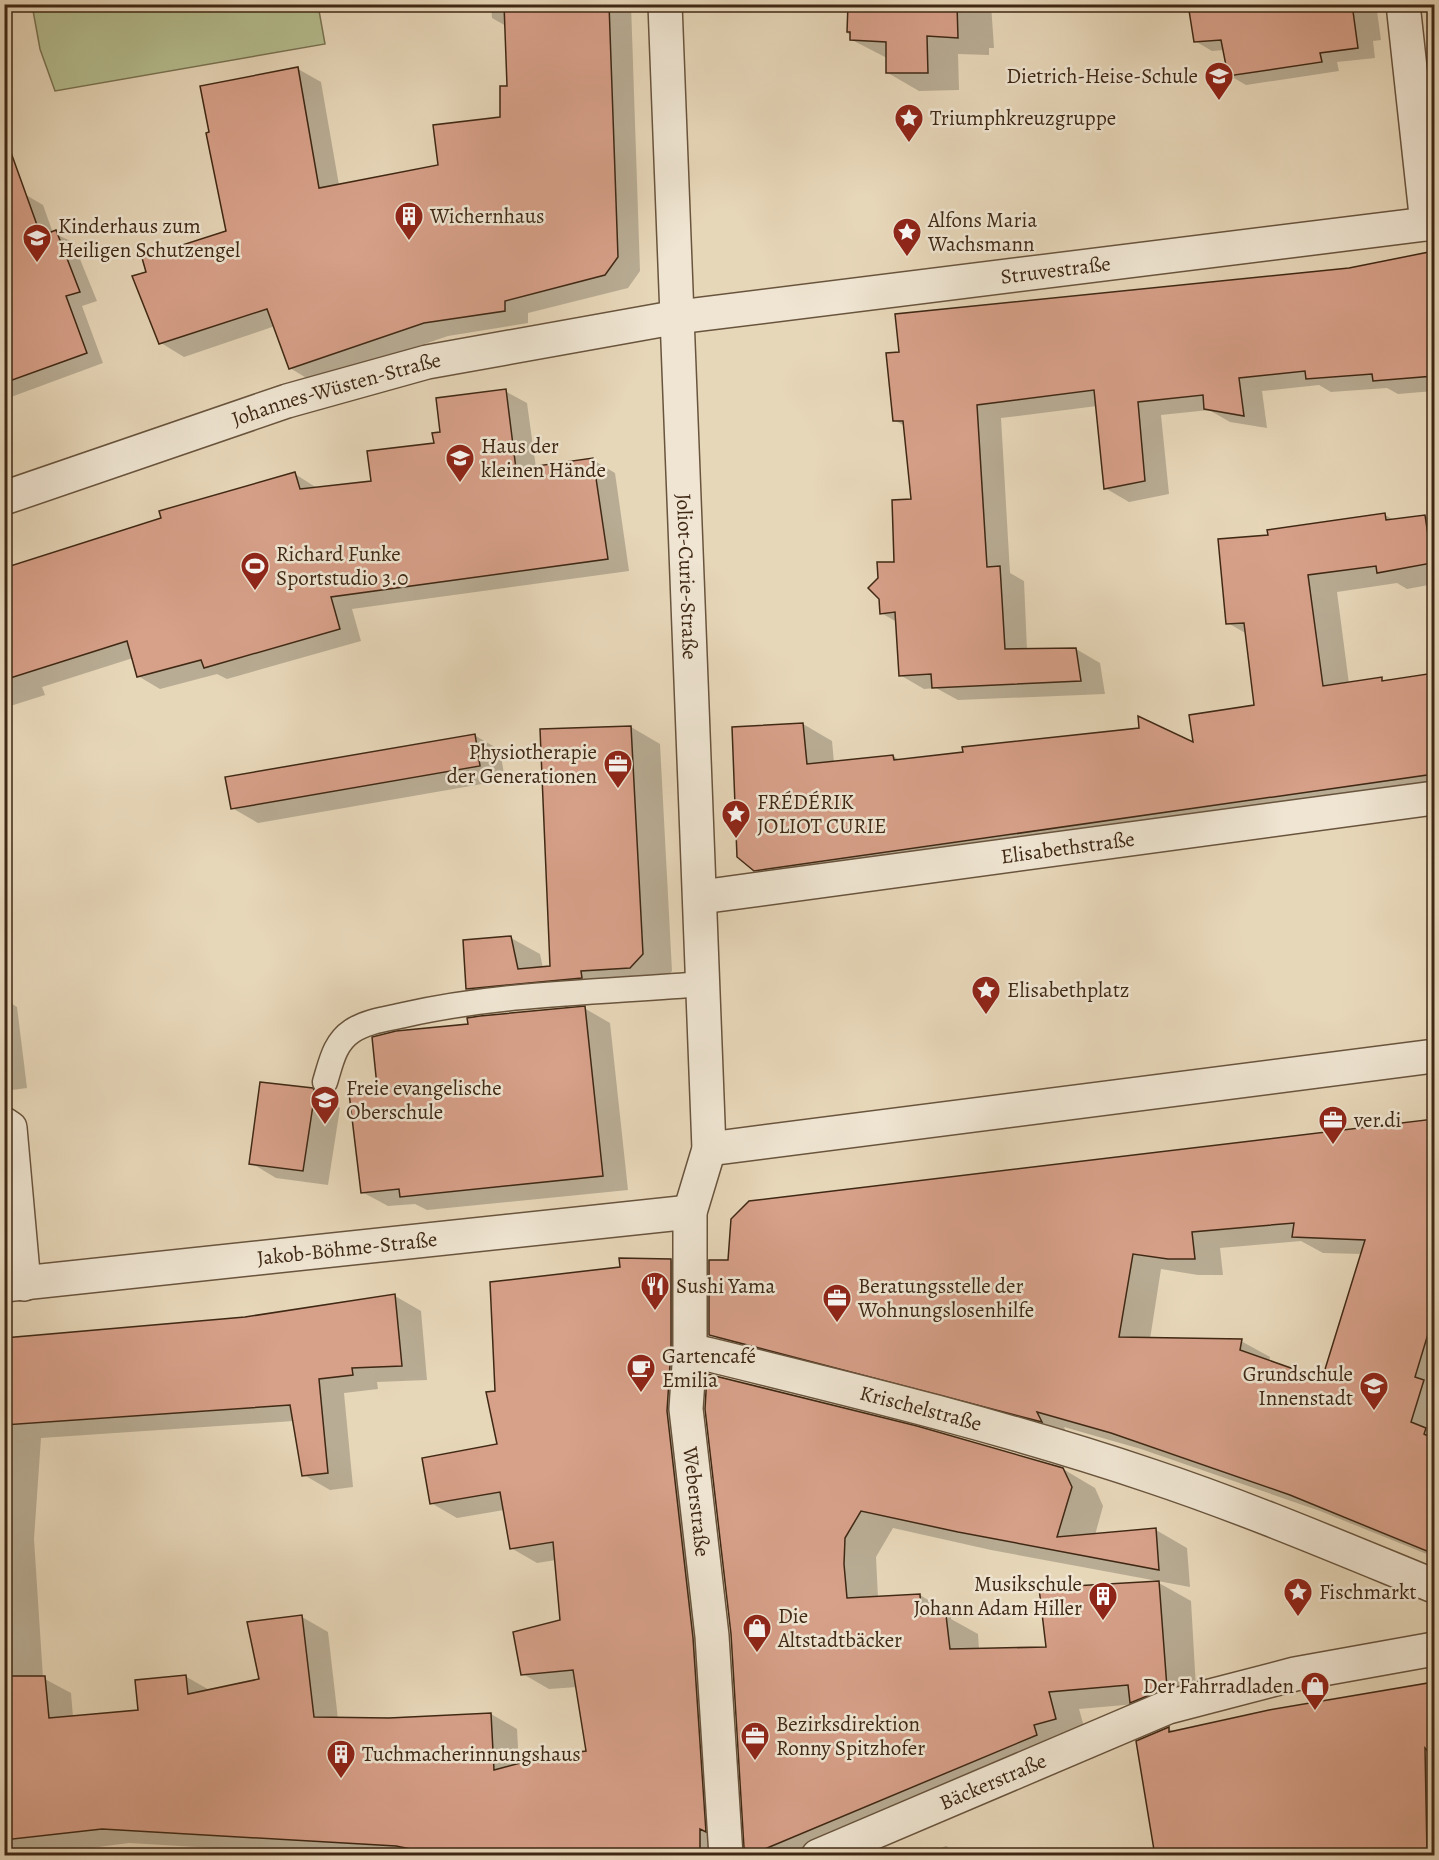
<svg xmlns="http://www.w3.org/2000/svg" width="1439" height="1860" viewBox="0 0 1439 1860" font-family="Alegreya,serif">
<rect width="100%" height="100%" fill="#e7d7b9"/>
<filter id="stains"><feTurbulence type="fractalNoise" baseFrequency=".00333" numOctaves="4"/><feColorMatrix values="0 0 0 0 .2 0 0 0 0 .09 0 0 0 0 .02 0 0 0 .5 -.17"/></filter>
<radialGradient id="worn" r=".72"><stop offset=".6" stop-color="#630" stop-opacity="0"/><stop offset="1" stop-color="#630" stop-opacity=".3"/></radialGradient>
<!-- green -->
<path fill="#b5be90" stroke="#7a7352" stroke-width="1.5" d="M32,5H318L325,44L55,91L40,49Z"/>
<!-- shadow -->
<g fill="#0003" fill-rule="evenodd">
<path d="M491,4H631L640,271L628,288L528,313V323L448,336L313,382L290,368L275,326L184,357L161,343L148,273L228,232L298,69L321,82L339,185L440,166L502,119L508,87L506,26L492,18Z"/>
<path d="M847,4H991L994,48H989V55L958,54L959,90L919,91L888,73L887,58L852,40V36L847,33Z"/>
<path d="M1206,4H1376L1381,40L1373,41L1375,58L1337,62L1339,71L1246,85L1229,75L1224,50L1212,51L1195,41Z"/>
<path d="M26,195L43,205L53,233L73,242L97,301L82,306L103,363L11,397L4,393V202Z"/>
<path d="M1434,253V391L1398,394L1387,388L1331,392L1319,385L1262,391L1267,428L1230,422L1209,410L1161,415L1169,494L1129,502L1105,488L1097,406L1001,418L1010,573L1024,581L1027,650L1076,649L1100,663L1105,694L958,700L936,688L924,689L900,675L897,622L881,613L913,500L905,426L894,420L1349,270Z"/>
<path d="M505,391L527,403L536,468L593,460L615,473L629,571L352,609L361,641L227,679L217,674L160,689L138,676L133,658L42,687L45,695L4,708V570L295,474L317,488L373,482L436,444L442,433Z"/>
<path d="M1385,515L1394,520L1425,516L1434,522V584L1407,589L1397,583L1337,592L1349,684L1434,675V794L784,887L754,870L803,724L832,741L834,763L893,756L901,761L1195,745L1256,706L1247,634L1228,623L1270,537Z"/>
<path d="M631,727L660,744L672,971L660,984L496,1005L467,989L511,938L540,954L543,968L552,967Z"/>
<path d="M474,735L500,750L505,780L258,823L232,808Z"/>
<path d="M4,999L17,1007L27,1088L4,1091Z"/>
<path d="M584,1008L610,1023L628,1190L427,1210L415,1204L388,1206L362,1192L380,1098L469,1025Z"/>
<path d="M312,1089L340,1108L328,1185L276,1178L251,1163Z"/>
<path d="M1434,1120V1557L1320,1511L1141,1449L1064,1427L1068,1437L739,1351L710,1334L730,1261L1382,1127ZM1301,1241L1323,1253L1362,1254L1323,1381L1269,1362L1270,1357L1241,1341L1150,1339L1161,1269L1198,1275H1223L1220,1248Z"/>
<path d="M671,1261L697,1276L715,1856H297V1853L129,1843L30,1856H4V1340L245,1319L395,1296L421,1311L427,1380L377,1382L378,1389L344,1393L353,1487L330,1490L304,1475L294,1421L41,1438L34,1539L43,1678L71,1693L73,1717L139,1712L185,1676L211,1691L261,1680L302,1617L328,1632L338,1719L491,1714L517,1729L519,1765L587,1752L577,1687L549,1689L523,1674L562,1622L556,1560L537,1563L511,1548L504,1510L457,1518L431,1503L499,1445L497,1392Z"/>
<path d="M706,1409L1063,1469L1095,1488L1103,1506L1095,1535L1156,1530L1187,1548L1190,1587L991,1550L893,1528L876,1557L878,1598L920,1595L951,1614V1619L978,1634L979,1650L1047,1648L1159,1583L1191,1601L1197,1706L1136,1704L1079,1709L1087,1737L821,1856L750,1854L744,1817L732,1634Z"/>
<path d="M1434,1683V1856H1156L1138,1742L1169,1729L1175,1732L1269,1711Z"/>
<path d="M946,1846L963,1856H921Z"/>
</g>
<!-- building -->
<g fill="#d7a089" stroke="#3f2814" stroke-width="1.5" fill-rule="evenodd">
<path d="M504,4H609L618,257L605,275L505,301V311L424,323L289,369L267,309L159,344L132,276L146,272L142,258L226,231L206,133L209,132L200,86L298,67L319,188L438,165L433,125L500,117V86H507Z"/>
<path d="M848,4H957L958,38L927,36L928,73H886V42L850,40V32H847Z"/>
<path d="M1188,4H1352L1358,48L1320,53L1322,62L1228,76L1221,40L1194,42Z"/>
<path d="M9,147L41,236L56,230L80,292L66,296L87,353L4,383V148Z"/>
<path d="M1434,251V376L1373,381L1372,374L1306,379L1305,371L1239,378L1244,416L1204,409L1203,395L1138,402L1145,481L1104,489L1094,390L977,405L987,567L1000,566L1005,649L1076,648L1081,681L932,688L931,674L899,676L895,612L880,614L879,599L868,588L878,578L877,562H894L892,500L911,499L903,421H893L886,353L899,352L895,314L1349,268Z"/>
<path d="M506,389L516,469L593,458L608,559L331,597L340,629L204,668L201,660L137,677L127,641L4,680V568L161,518L159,511L295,472L300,489L371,481L367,451L434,443L432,433L440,432L436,398Z"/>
<path d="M1385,513L1386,520L1425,515L1432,563L1377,573L1376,566L1308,575L1323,686L1382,677V681L1434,673V774L754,871L737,857L732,727L803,723L807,764L893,755L894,760L963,752L962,747L1139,728L1138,716L1193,742L1189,715L1254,705L1244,623L1226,624L1218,539L1268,535L1267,530Z"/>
<path d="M631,726L643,954L630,968L581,971L582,978L466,989L463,940L511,936L518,969L550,966L540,729Z"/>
<path d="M475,734L480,766L231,809L225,777Z"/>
<path d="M585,1006L603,1176L400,1197L399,1189L361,1193L349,1093L378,1096L372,1037L396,1031L468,1024L467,1018L480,1016Z"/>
<path d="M260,1082L313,1088L315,1092L303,1171L249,1164Z"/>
<path d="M1434,1119V1314L1415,1377L1424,1380L1411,1422L1426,1428L1424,1434L1434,1439V1554L1290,1495L1111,1433L1037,1412L1042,1422L709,1335V1260H728L731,1219L749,1201ZM1294,1223L1292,1237L1365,1240L1322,1379L1240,1350L1242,1339L1119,1337L1133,1254L1168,1259H1195L1192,1232Z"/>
<path d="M619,1258L671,1259V1349L667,1411L693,1638L706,1832L700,1829V1856H445L396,1846L102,1829L4,1840V1676H45L49,1718L138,1710L135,1680L186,1675L188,1694L259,1679L247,1622L302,1615L314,1717L389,1718L491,1713L494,1770L547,1756L586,1751L573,1670L521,1675L513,1632L560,1620L553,1542L510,1549L500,1492L430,1504L422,1458L497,1444L486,1392L495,1391L490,1282L620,1267Z"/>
<path d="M395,1294L402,1366L352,1368L353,1375L319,1379L328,1473L302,1476L290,1405L4,1425V1338L245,1317Z"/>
<path d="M707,1374L917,1426L1063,1468L1072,1487L1057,1537L1156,1528L1159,1570L958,1532L861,1511L845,1538L844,1564L847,1598L920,1594L921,1616L946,1615L950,1649L1046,1647L1039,1588L1159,1581L1167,1688L1130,1703L1128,1685L1049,1692L1056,1719L1034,1725L1037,1735L755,1853L744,1848L731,1634L705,1409Z"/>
<path d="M1434,1682V1758L1425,1748L1427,1853L1155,1856L1136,1741L1169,1727V1732L1269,1710Z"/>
</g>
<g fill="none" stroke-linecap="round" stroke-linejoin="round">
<!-- lane casing -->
<g stroke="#69543d" stroke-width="27">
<path id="lane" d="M325,1082C331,1063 334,1043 352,1031C367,1021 387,1019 404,1015C501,993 604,992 703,984"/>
</g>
<!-- street casing -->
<g stroke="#69543d" stroke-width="36">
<g id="street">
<path id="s1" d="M665,4L709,1149L690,1212V1350L686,1409L712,1636L726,1856"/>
<path d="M1403,4L1427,224"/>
<path id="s2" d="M4,498L287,401L427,362L678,317L1434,223"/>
<path id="s3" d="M701,897L1434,798"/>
<path d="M4,1124L10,1128L24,1284"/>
<path d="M709,1149L1434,1056"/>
<path id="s4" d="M4,1285L690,1212"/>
<path id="s5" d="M690,1350C845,1388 1000,1425 1151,1476C1247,1508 1341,1548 1434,1586"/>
<path id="s6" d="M818,1856L1168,1707L1295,1674L1434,1649"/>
</g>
</g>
<!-- lane -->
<use href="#lane" stroke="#efe5d2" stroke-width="24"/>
<!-- street -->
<use href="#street" stroke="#efe5d2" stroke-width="33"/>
</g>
<!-- icons -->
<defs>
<g id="school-pin" transform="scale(1.5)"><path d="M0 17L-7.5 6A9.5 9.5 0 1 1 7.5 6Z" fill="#8f2418" stroke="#efe5d2"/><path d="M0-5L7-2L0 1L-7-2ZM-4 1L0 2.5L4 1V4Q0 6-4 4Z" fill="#fff"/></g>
<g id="sight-pin" transform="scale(1.5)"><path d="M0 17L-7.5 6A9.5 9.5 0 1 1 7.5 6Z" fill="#8f2418" stroke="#efe5d2"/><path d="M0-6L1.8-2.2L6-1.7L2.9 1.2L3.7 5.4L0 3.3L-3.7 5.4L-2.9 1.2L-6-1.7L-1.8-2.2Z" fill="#fff"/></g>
<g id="building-pin" transform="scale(1.5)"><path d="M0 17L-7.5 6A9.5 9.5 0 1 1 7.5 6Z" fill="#8f2418" stroke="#efe5d2"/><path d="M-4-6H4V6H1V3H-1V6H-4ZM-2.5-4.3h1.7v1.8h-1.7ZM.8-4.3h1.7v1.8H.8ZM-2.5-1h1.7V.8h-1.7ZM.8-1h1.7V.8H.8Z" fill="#fff"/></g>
<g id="stadium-pin" transform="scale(1.5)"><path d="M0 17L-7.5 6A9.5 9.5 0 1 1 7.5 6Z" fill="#8f2418" stroke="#efe5d2"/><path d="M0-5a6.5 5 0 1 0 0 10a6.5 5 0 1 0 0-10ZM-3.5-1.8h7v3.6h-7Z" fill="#fff"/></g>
<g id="office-pin" transform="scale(1.5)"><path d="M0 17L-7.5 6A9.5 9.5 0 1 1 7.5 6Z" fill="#8f2418" stroke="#efe5d2"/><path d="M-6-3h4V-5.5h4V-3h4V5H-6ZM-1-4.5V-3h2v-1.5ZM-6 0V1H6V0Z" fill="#fff"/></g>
<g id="restaurant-pin" transform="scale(1.5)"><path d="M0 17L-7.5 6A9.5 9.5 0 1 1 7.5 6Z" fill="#8f2418" stroke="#efe5d2"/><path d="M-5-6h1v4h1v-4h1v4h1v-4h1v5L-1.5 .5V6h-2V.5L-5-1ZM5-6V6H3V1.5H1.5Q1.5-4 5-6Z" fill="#fff"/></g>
<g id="cafe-pin" transform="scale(1.5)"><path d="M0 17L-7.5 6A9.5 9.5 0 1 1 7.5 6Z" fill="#8f2418" stroke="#efe5d2"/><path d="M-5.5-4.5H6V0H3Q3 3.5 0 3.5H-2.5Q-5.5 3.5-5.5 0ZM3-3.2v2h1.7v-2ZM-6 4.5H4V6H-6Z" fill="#fff"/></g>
<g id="shop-pin" transform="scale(1.5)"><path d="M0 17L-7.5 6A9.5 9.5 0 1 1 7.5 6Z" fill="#8f2418" stroke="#efe5d2"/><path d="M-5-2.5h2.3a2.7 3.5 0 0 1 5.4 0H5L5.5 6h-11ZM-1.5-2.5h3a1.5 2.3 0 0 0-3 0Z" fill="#fff"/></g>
</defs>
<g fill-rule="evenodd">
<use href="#school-pin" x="1219" y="76"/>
<use href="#sight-pin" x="909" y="118"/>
<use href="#building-pin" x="409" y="216"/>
<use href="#sight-pin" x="907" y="232"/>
<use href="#school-pin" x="37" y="238"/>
<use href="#school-pin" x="460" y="458"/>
<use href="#stadium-pin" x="255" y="566"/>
<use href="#office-pin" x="618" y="764"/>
<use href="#sight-pin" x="736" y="814"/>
<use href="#sight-pin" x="986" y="990"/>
<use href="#school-pin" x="325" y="1100"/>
<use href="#office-pin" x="1333" y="1120"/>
<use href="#restaurant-pin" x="655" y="1286"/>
<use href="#office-pin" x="837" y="1298"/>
<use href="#cafe-pin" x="641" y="1368"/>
<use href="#school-pin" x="1374" y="1386"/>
<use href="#sight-pin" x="1298" y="1592"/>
<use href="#building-pin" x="1103" y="1596"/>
<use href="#shop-pin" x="757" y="1628"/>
<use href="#shop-pin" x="1315" y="1686"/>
<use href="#office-pin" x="755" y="1736"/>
<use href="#building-pin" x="341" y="1754"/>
</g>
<g text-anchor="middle" stroke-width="5" stroke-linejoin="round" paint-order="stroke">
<!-- poi labels -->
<g font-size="21" fill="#3f2814" stroke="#efe5d2" text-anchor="start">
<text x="1198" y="83" text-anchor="end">Dietrich-Heise-Schule</text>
<text x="930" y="125">Triumphkreuzgruppe</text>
<text x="430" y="223">Wichernhaus</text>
<text x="928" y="227">Alfons Maria<tspan x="928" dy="24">Wachsmann</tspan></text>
<text x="58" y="233">Kinderhaus zum<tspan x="58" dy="24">Heiligen Schutzengel</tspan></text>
<text x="481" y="453">Haus der<tspan x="481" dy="24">kleinen Hände</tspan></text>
<text x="276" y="561">Richard Funke<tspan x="276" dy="24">Sportstudio 3.0</tspan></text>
<text x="597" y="759" text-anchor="end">Physiotherapie<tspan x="597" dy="24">der Generationen</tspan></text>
<text x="757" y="809">FRÉDÉRIK<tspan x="757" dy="24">JOLIOT CURIE</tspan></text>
<text x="1007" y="997">Elisabethplatz</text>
<text x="346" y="1095">Freie evangelische<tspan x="346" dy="24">Oberschule</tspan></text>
<text x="1354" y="1127">ver.di</text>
<text x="676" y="1293">Sushi Yama</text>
<text x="858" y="1293">Beratungsstelle der<tspan x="858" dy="24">Wohnungslosenhilfe</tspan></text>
<text x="662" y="1363">Gartencafé<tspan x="662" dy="24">Emilia</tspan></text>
<text x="1353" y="1381" text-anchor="end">Grundschule<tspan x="1353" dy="24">Innenstadt</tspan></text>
<text x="1082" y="1591" text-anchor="end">Musikschule<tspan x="1082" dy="24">Johann Adam Hiller</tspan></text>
<text x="1319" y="1599">Fischmarkt</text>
<text x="778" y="1623">Die<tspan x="778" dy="24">Altstadtbäcker</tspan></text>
<text x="1294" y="1693" text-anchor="end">Der Fahrradladen</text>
<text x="776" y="1731">Bezirksdirektion<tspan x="776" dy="24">Ronny Spitzhofer</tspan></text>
<text x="362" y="1761">Tuchmacherinnungshaus</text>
</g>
<!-- street labels -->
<g font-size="21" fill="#3f2814" stroke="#efe5d2">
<text dy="7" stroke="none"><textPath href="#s2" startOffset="1080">Struvestraße</textPath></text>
<text dy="7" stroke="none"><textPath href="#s2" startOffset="350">Johannes-Wüsten-Straße</textPath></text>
<text dy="7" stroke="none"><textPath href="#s1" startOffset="573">Joliot-Curie-Straße</textPath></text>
<text dy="7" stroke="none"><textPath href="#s3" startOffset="370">Elisabethstraße</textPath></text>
<text dy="7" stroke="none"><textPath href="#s4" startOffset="345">Jakob-Böhme-Straße</textPath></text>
<text dy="7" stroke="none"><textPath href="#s5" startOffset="238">Krischelstraße</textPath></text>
<text dy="7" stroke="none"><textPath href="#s1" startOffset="1502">Weberstraße</textPath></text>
<text dy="7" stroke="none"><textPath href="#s6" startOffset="190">Bäckerstraße</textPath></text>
</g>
</g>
<!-- margin -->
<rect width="1439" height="1860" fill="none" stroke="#e7d7b9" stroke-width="24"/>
<rect x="6" y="6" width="1427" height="1848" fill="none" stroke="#3f2814" stroke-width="3"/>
<rect x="12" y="12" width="1415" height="1836" fill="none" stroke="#3f2814" stroke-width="1.5"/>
<rect width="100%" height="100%" filter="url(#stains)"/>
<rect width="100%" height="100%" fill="url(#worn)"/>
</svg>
